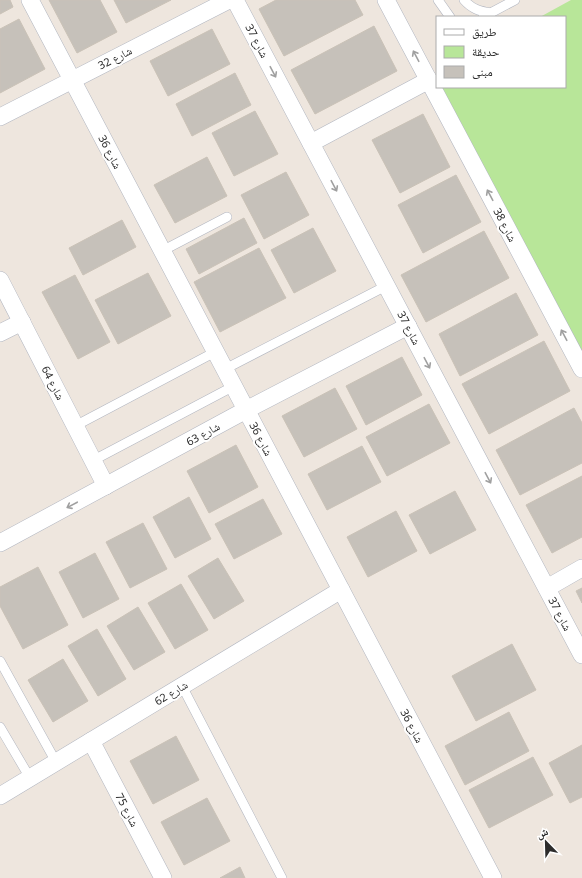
<svg xmlns="http://www.w3.org/2000/svg" width="582" height="878" viewBox="0 0 582 878" font-family="'Noto Sans','Noto Naskh Arabic',sans-serif">
<rect width="100%" height="100%" fill="#eee6de"/>
<!-- green -->
<path fill="#b8e699" d="M571,0H582V369L429,80L437,75V87H565V17H540Z"/>
<!-- building -->
<g fill="#c6c1ba" stroke="#cac2b7">
<path d="M0,0H10L13,7L0,14Z"/>
<path d="M49,0H100L117,32L77,53Z"/>
<path d="M114,0H171L126,23Z"/>
<path d="M276,0H355L363,15L284,56L259,9Z"/>
<path d="M19,19L45,69L0,93V29Z"/>
<path d="M374,26L397,71L315,114L291,70Z"/>
<path d="M212,29L230,64L168,96L150,61Z"/>
<path d="M235,73L251,105L192,136L176,104Z"/>
<path d="M255,111L278,154L234,176L212,133Z"/>
<path d="M423,114L450,167L400,193L372,140Z"/>
<path d="M207,157L227,196L175,223L154,185Z"/>
<path d="M286,172L309,215L264,239L241,195Z"/>
<path d="M456,175L481,222L423,253L398,205Z"/>
<path d="M244,218L257,243L199,274L186,249Z"/>
<path d="M122,220L136,247L83,275L69,248Z"/>
<path d="M313,228L336,271L294,293L271,250Z"/>
<path d="M484,231L509,278L426,322L401,275Z"/>
<path d="M259,248L286,298L220,332L194,282Z"/>
<path d="M148,273L171,316L118,344L95,300Z"/>
<path d="M75,275L110,342L78,359L42,292Z"/>
<path d="M516,293L538,335L460,376L439,334Z"/>
<path d="M544,341L570,391L489,434L462,384Z"/>
<path d="M402,357L422,395L366,425L346,386Z"/>
<path d="M335,388L357,429L304,457L282,416Z"/>
<path d="M429,404L450,443L387,476L366,437Z"/>
<path d="M574,408L582,423V463L520,495L496,450Z"/>
<path d="M236,445L258,487L209,513L187,471Z"/>
<path d="M362,446L381,482L327,510L308,474Z"/>
<path d="M582,476V537L552,553L526,505Z"/>
<path d="M455,491L476,530L430,554L409,515Z"/>
<path d="M189,497L211,539L175,558L153,517Z"/>
<path d="M263,499L282,534L234,559L215,524Z"/>
<path d="M396,511L417,551L368,577L347,537Z"/>
<path d="M143,523L167,569L130,588L106,542Z"/>
<path d="M95,553L119,599L83,618L59,572Z"/>
<path d="M218,558L244,601L214,619L188,576Z"/>
<path d="M38,567L68,625L23,649L0,606V587Z"/>
<path d="M181,584L208,630L175,649L148,603Z"/>
<path d="M582,588V603L576,591Z"/>
<path d="M138,607L165,652L134,670L107,626Z"/>
<path d="M97,629L126,679L98,696L68,646Z"/>
<path d="M512,644L536,690L476,721L452,676Z"/>
<path d="M63,659L88,701L53,722L28,680Z"/>
<path d="M509,712L529,751L465,785L445,746Z"/>
<path d="M176,736L199,780L153,804L130,761Z"/>
<path d="M582,745V797L570,803L549,763Z"/>
<path d="M533,757L553,795L489,828L469,790Z"/>
<path d="M207,798L230,841L184,865L161,822Z"/>
<path d="M240,867L245,878H220Z"/>
</g>
<g fill="none" stroke-linecap="round" stroke-linejoin="round">
<!-- service casing -->
<g stroke="#b2b6c0" stroke-width="10">
<g id="service">
<path d="M438,0L450,17"/>
<path d="M464,0C472,9 479,11 491,13"/>
<path d="M483,17L515,0"/>
<path d="M162,251L227,217"/>
<path d="M225,369L386,286"/>
<path d="M75,426L215,352"/>
<path d="M92,461L234,386"/>
<path d="M0,661L56,762"/>
<path d="M182,686L282,878"/>
<path d="M0,727L30,778"/>
</g>
</g>
<!-- minor casing -->
<g stroke="#b2b6c0" stroke-width="18">
<g id="minor">
<path d="M30,0L493,878"/>
<path d="M235,0L582,655"/>
<path d="M386,0L582,369"/>
<path d="M0,117L229,0"/>
<path d="M311,143L429,80"/>
<path d="M0,280L106,486"/>
<path d="M0,333L22,322"/>
<path d="M0,543L246,410L408,326"/>
<path d="M547,588L582,568"/>
<path d="M91,741L163,878"/>
<path d="M0,796L341,590"/>
</g>
</g>
<!-- service -->
<use href="#service" stroke="#fff" stroke-width="9"/>
<!-- minor -->
<use href="#minor" stroke="#fff" stroke-width="17"/>
</g>
<!-- one-way arrows -->
<defs><path id="oneway-shaft" d="M-6 0H5M1.5-3L5.5 0L1.5 3" fill="none" stroke-width="1.6" stroke-linecap="round" stroke-linejoin="round"/></defs>
<g stroke="#a0a0a0">
<use href="#oneway-shaft" transform="translate(416 56) rotate(-118)"/>
<use href="#oneway-shaft" transform="translate(273 72) rotate(62)"/>
<use href="#oneway-shaft" transform="translate(334 186) rotate(62)"/>
<use href="#oneway-shaft" transform="translate(490 195) rotate(-118)"/>
<use href="#oneway-shaft" transform="translate(564 335) rotate(-118)"/>
<use href="#oneway-shaft" transform="translate(427 363) rotate(62)"/>
<use href="#oneway-shaft" transform="translate(488 478) rotate(62)"/>
<use href="#oneway-shaft" transform="translate(72 505) rotate(152)"/>
</g>
<g text-anchor="middle" stroke-width="4" stroke-linejoin="round" paint-order="stroke">
<!-- street labels -->
<g font-size="11" fill="#2c2c2c" stroke="#fff">
<text transform="translate(257 41) rotate(62)" y="4">شارع 37</text>
<text transform="translate(115 58) rotate(-27)" y="4">شارع 32</text>
<text transform="translate(110 152) rotate(62)" y="4">شارع 36</text>
<text transform="translate(505 225) rotate(62)" y="4">شارع 38</text>
<text transform="translate(409 328) rotate(62)" y="4">شارع 37</text>
<text transform="translate(53 383) rotate(63)" y="4">شارع 64</text>
<text transform="translate(203 434) rotate(-29)" y="4">شارع 63</text>
<text transform="translate(261 439) rotate(62)" y="4">شارع 36</text>
<text transform="translate(560 614) rotate(62)" y="4">شارع 37</text>
<text transform="translate(171 693) rotate(-31)" y="4">شارع 62</text>
<text transform="translate(412 726) rotate(62)" y="4">شارع 36</text>
<text transform="translate(127 810) rotate(62)" y="4">شارع 75</text>
</g>
</g>
<!-- legend -->
<rect x="436" y="16" width="130" height="72" fill="#ffffff" stroke="#ababab"/>
<rect x="444" y="29" width="20" height="6" fill="#ffffff" stroke="#ababab"/>
<text x="472" y="36" font-size="12" fill="#2c2c2c">طريق</text>
<rect x="444" y="46" width="20" height="12" fill="#b8e699" stroke="#ababab"/>
<text x="472" y="56" font-size="12" fill="#2c2c2c">حديقة</text>
<rect x="444" y="66" width="20" height="12" fill="#c6c1ba" stroke="#ababab"/>
<text x="472" y="76" font-size="12" fill="#2c2c2c">مبنى</text>
<!-- north arrow -->
<g transform="translate(546 842) rotate(337)" stroke="#ffffff" stroke-width="3" paint-order="stroke">
<path d="M0-3L7 15L0 10L-7 15Z" fill="#2c2c2c"/>
<text y="-6" font-size="11" font-weight="bold" text-anchor="middle" fill="#2c2c2c">ش</text>
</g>
</svg>
